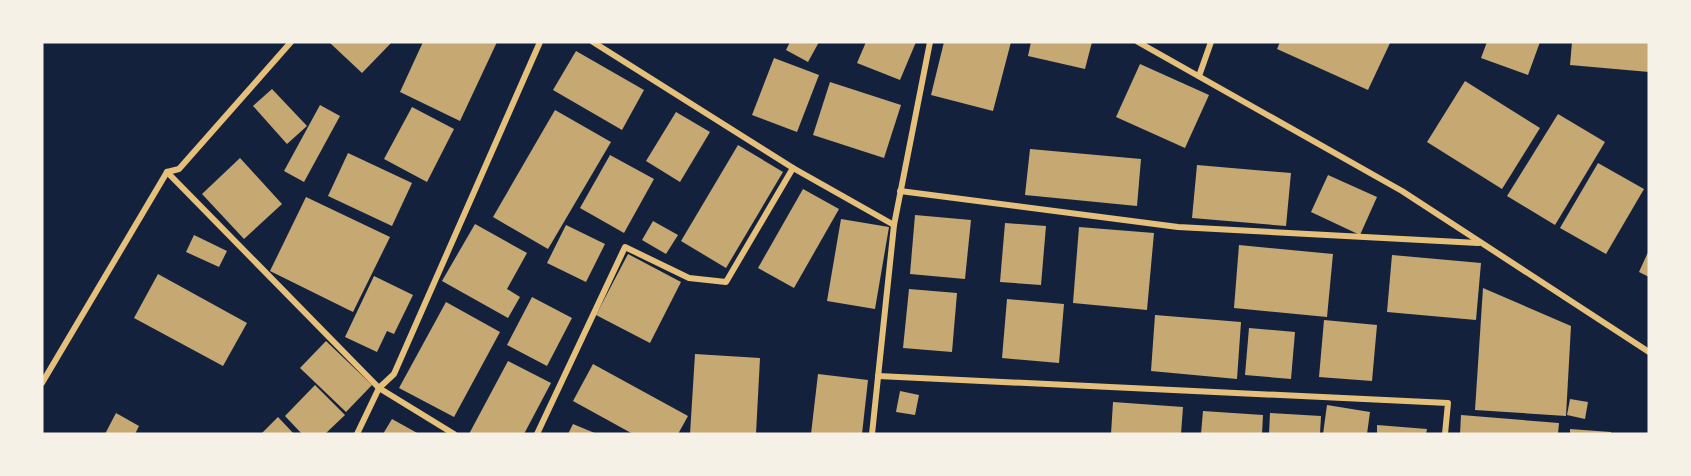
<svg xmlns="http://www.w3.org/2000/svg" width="1691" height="476" viewBox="0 0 1691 476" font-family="'Asap Condensed',sans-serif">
<rect width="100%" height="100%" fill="#14213d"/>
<!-- building -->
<g fill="#c6a872">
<path d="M329,42H392L362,73Z"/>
<path d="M423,42H497L460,121L400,92Z"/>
<path d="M790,42H819L808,62L786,50Z"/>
<path d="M866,42H916L900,80L857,63Z"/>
<path d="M944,42H1011L993,111L931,95Z"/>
<path d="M1031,42H1092L1085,69L1028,56Z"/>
<path d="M1280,42H1387L1390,43L1368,90L1277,49Z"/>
<path d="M1487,42H1540L1528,75L1481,58Z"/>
<path d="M1572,42H1649V72L1570,65Z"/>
<path d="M576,51L644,90L622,130L553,90Z"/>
<path d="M774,58L819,75L797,132L752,115Z"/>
<path d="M1140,64L1209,95L1185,148L1116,117Z"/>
<path d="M1465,81L1540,128L1502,189L1427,142Z"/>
<path d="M830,82L901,105L884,158L813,135Z"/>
<path d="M272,89L307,126L287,144L253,106Z"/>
<path d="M320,105L340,116L304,182L284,171Z"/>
<path d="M412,107L454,129L427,182L384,159Z"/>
<path d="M555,110L611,142L548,249L493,217Z"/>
<path d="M676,112L710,132L680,182L646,161Z"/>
<path d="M1558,114L1605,142L1555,225L1507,196Z"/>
<path d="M738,145L783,172L726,268L681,241Z"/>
<path d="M1030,149L1141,159L1137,206L1025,195Z"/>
<path d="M348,153L412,183L392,226L328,196Z"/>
<path d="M610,155L654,179L624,233L580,208Z"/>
<path d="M240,158L282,204L244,239L202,194Z"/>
<path d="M1598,163L1644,189L1606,254L1560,228Z"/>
<path d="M1197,165L1291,173L1286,226L1192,218Z"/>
<path d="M1328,175L1377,197L1360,235L1311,212Z"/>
<path d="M803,189L839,209L794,288L758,268Z"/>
<path d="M306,197L390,237L353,312L270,271Z"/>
<path d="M915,215L971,220L965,279L910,274Z"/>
<path d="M841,219L889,227L875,309L827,301Z"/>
<path d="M653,221L678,235L666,254L642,240Z"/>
<path d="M1005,223L1046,226L1041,285L1000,282Z"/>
<path d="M475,224L527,253L507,289L520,297L508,318L442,281Z"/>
<path d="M566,225L605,244L586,282L547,263Z"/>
<path d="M1079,227L1154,233L1147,310L1073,303Z"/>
<path d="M194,235L227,251L219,267L186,252Z"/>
<path d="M1239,245L1333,254L1327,317L1234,308Z"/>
<path d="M1649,250V277L1639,272Z"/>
<path d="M628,254L681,282L650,343L596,315Z"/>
<path d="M1392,255L1481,263L1476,320L1387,312Z"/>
<path d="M158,274L247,323L223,366L134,318Z"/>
<path d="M374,276L413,295L394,334L387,331L377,352L345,337Z"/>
<path d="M1483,288L1571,326L1566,416L1475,410Z"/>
<path d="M909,289L957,293L952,352L903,348Z"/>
<path d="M532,297L572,318L547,366L507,345Z"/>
<path d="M1007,299L1064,304L1059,363L1002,358Z"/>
<path d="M446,302L500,332L454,417L399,388Z"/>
<path d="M1155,315L1241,322L1237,379L1151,371Z"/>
<path d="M1324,320L1377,325L1372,381L1319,377Z"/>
<path d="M1249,328L1295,332L1291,379L1245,375Z"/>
<path d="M326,341L372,385L346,412L300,368Z"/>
<path d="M695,354L760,358L756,434H690Z"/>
<path d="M508,361L551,383L524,434H469Z"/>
<path d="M593,364L688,416L678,434H633L573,401Z"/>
<path d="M818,374L868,380L862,434H811Z"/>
<path d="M315,385L345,415L325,434H302L285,416Z"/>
<path d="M900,391L919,395L915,415L896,412Z"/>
<path d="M1570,399L1588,402L1585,419L1567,415Z"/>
<path d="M1113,402L1183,407L1181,434H1111Z"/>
<path d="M1327,405L1370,412L1367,434H1323Z"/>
<path d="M1203,411L1263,415L1262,434H1201Z"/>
<path d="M116,413L139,426L135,434H105Z"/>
<path d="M1270,413L1321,416L1320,434H1269Z"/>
<path d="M1461,415L1559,423L1558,434H1460Z"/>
<path d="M278,417L294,434H261Z"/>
<path d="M392,419L419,434H383Z"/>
<path d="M573,424L597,434H568Z"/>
<path d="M1377,425L1427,429L1426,434H1377Z"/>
<path d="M1570,429L1611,432V434H1570Z"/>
</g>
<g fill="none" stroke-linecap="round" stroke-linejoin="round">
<!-- minor -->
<g stroke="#e5c07b" stroke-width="6">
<path d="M593,42L793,168L894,225"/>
<path d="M1138,42L1402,191L1649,352"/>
<path d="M1199,76L1211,42"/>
<path d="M167,172L379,388L454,434"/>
<path d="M900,191L1178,227L1478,243"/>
<path d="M878,376L1448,403L1445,434"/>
<path d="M42,383L167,172L179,169L291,42"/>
<path d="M357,434L379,388L394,374L540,42"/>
<path d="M537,434L625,247L689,278L726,282L793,168"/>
<path d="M872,434L894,225L930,42"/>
</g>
</g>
<!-- border -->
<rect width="1691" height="476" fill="none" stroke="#f6f1e7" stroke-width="87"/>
</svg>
